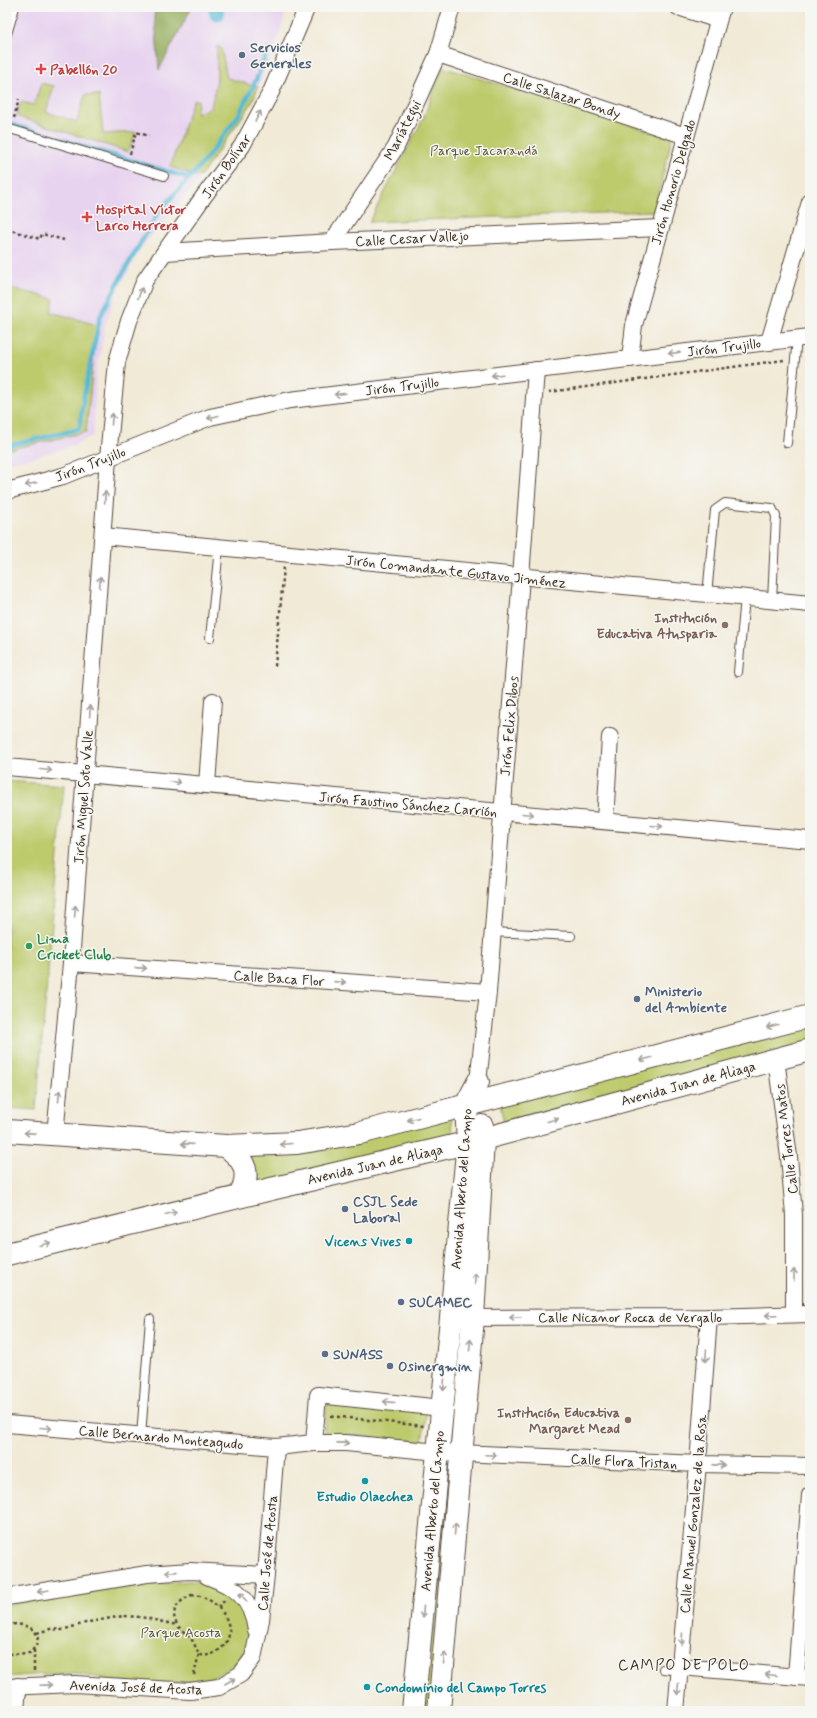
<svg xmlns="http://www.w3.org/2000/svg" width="817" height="1718" viewBox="0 0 817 1718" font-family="Mynerve,sans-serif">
<rect width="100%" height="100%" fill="#f6f6f2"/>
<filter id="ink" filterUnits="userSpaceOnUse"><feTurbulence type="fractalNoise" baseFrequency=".025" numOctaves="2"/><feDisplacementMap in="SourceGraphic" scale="8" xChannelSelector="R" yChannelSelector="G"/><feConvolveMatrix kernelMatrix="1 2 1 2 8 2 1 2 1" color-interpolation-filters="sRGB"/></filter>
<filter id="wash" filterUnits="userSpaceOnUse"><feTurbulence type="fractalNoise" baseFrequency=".012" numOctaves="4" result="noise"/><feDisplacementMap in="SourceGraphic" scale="16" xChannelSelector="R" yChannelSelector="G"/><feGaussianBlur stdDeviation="0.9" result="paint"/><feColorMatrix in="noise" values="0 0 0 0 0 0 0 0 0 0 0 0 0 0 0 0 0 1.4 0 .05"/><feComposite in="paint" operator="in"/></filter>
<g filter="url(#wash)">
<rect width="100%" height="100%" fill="#f1ead7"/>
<!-- built -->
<path fill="#e7d2ef" d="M7,7H287L279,35L252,103L193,187L141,248L117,292L105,326L96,376L93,436L68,447L31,458L7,463Z"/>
<!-- green -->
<g fill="#becb6d" stroke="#7c7a46">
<path d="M217,46L221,48L227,78L258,87L252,103L200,177L170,167L193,100H198L197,114L211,107L217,79Z"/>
<path d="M443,67L672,138L654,211L369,222L423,119Z"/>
<path d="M41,83L54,86L46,112L77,122L85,95H99L103,134L136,132L128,152L16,116L21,102L34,105Z"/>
<path d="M7,287L54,299L51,312L97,325L86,432L7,450Z"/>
<path d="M7,781L64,785L36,1110L7,1108Z"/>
<path d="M810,1021V1045L505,1129L499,1099Z"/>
<path d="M451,1109L454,1145L240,1196L239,1156Z"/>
<path d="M327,1401L427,1411L422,1442L324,1433Z"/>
<path d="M439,1468L452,1469L433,1711H416Z"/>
<path d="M810,1498V1678L798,1677Z"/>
<path d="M189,1581C197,1582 209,1581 216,1585C262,1606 257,1663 210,1678C201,1681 189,1682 180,1682C170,1683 159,1684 149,1685C124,1685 99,1676 74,1674C52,1673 29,1675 7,1677V1605L112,1588Z"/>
</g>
<!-- forest -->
<path fill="#96af60" stroke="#686c3f" d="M154,7H192L159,70Z"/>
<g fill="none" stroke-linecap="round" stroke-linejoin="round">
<!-- stream -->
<g stroke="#55b8d4" stroke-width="4.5">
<path d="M7,123L189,178"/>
<path d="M7,446L79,429L84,394L100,317L122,275L158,213L206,159L238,116L256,80L268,49"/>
</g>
<!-- canal -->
<path stroke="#55b8d4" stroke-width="15" d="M215,7L217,14"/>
</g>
</g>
<g filter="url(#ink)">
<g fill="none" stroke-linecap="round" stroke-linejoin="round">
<!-- service casing -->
<g stroke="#56473a" stroke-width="10">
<g id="service">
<path d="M7,34L15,7"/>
<path d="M7,128L164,176"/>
<path d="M787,443L797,338"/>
<path d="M707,595L715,510L725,503L772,508L776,516L772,601"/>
<path d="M210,638L219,548"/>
<path d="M738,672L745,598"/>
<path d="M492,932L571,936"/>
<path d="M141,1436L150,1319"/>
<path d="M663,1669L680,1671"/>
</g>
</g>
<!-- minor casing -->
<g stroke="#56473a" stroke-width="18">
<g id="minor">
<path d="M678,7L718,20"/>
<path d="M438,54L686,136"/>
<path d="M332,242L396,147L438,54L452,7"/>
<path d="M165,252L332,242L660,228"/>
<path d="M769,342L810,202"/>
<path d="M630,359L634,325L722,7"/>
<path d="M7,491L63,476L210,417L290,400L810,337"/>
<path d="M103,536L810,604"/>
<path d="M7,767L810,840"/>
<path d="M207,785L213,701"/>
<path d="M605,821L610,737"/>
<path d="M71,963L488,992"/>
<path d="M776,1059L789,1157L794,1215V1314"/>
<path d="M478,1082L488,992L521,577L536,370"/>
<path d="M55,1135L71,963L108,458L117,362L129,321L145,280L204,196L242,146L271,92L307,7"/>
<path d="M462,1318L709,1317L810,1314"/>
<path d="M7,1424L276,1447L314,1443H346L438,1452L698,1464L810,1466"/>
<path d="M314,1443L318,1395L442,1408"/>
<path d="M207,1576C236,1587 251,1597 256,1630"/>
<path d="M7,1597L147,1574L190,1571L266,1575"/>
<path d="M680,1667L810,1678"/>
<path d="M796,1677L810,1495"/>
<path d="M7,1687L75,1684L190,1691L219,1687L241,1674L253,1658L261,1620L266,1575L276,1447"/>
<path d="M16,1711L18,1686"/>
<path d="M676,1711L698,1464L709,1317"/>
</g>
</g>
<!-- secondary casing -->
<g stroke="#56473a" stroke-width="24">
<g id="secondary">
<path d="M7,1131L226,1146L297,1143L360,1133L810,1016"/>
<path d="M226,1146C246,1161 251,1173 240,1196"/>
<path d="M7,1254L271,1189L483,1139L810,1050"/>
<path d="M413,1711L468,1142L466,1105L478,1082"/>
<path d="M439,1711L473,1318L483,1139L482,1126"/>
</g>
</g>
<!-- path -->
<g stroke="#56473a" stroke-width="2.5" stroke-dasharray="3 3" stroke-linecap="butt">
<path d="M7,59L12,60"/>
<path d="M14,118L19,99"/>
<path d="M130,154L136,132L149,136"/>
<path d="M7,229L40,239L42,234L64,240"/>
<path d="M549,392L784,360"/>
<path d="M275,666L284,567"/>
<path d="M331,1416L424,1426"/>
<path d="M192,1595C220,1595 247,1637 214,1653C209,1655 204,1657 199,1654C196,1650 195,1644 192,1640C188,1634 180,1630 177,1624C169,1611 179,1600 192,1595Z"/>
<path d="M218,1607L225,1600"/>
<path d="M9,1611L10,1624"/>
<path d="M7,1625C17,1623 34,1625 38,1637L36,1646L30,1653L7,1654"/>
<path d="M37,1633L50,1629L62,1630L89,1622L123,1616L141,1617L177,1625"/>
<path d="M34,1671V1650"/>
<path d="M194,1675L199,1654"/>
</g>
<!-- service -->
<use href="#service" stroke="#fff" stroke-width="8"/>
<!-- minor -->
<use href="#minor" stroke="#fff" stroke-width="16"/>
<!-- secondary -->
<use href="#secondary" stroke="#fff" stroke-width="22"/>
</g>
<!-- one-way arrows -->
<defs><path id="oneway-shaft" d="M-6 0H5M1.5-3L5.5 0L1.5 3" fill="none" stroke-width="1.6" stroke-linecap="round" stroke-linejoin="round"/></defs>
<g stroke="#a79f9a">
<use href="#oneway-shaft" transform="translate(258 116) rotate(-62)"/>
<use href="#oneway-shaft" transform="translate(140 293) rotate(-69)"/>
<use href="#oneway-shaft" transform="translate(674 353) rotate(173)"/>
<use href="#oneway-shaft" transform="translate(497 375) rotate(173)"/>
<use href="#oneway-shaft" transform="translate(340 394) rotate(173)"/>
<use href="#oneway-shaft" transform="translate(213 417) rotate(165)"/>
<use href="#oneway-shaft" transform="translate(112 419) rotate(-84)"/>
<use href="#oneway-shaft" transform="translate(31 484) rotate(165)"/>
<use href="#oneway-shaft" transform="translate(105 497) rotate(-87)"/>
<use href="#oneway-shaft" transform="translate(100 582) rotate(-86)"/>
<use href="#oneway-shaft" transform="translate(90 711) rotate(-86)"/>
<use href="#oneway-shaft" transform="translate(46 770) rotate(5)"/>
<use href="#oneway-shaft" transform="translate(175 782) rotate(5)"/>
<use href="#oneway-shaft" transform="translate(528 814) rotate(5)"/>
<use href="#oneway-shaft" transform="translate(657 826) rotate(5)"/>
<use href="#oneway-shaft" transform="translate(75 911) rotate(-86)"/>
<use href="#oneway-shaft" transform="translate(141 968) rotate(4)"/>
<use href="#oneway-shaft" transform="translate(340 982) rotate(4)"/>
<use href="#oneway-shaft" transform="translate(772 1026) rotate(165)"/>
<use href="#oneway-shaft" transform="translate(646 1059) rotate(165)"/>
<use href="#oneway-shaft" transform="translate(59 1096) rotate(-85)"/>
<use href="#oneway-shaft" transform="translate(413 1119) rotate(165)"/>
<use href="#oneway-shaft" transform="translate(553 1120) rotate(-15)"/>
<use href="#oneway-shaft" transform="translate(30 1133) rotate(-176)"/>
<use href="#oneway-shaft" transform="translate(187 1144) rotate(-176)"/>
<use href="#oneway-shaft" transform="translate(286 1144) rotate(175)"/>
<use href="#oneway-shaft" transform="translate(171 1213) rotate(-14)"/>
<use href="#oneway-shaft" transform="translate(45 1244) rotate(-14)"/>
<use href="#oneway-shaft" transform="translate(794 1275) rotate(-90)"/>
<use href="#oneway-shaft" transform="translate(475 1279) rotate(-87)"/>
<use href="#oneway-shaft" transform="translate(771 1315) rotate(178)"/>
<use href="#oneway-shaft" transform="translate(515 1317) rotate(180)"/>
<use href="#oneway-shaft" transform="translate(470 1345) rotate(-85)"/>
<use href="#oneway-shaft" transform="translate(706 1356) rotate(94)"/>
<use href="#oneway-shaft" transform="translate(444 1385) rotate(95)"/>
<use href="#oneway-shaft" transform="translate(389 1402) rotate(-174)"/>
<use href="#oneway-shaft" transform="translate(46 1428) rotate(5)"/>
<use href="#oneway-shaft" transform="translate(343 1443) rotate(1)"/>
<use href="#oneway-shaft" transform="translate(491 1455) rotate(3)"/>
<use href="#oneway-shaft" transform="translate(719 1465) rotate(1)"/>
<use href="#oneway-shaft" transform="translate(455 1529) rotate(-85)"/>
<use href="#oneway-shaft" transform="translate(171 1572) rotate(176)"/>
<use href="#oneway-shaft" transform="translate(43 1591) rotate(170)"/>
<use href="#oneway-shaft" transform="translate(243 1597) rotate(-132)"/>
<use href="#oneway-shaft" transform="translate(423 1612) rotate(95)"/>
<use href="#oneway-shaft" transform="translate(682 1639) rotate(95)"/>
<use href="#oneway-shaft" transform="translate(444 1658) rotate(-85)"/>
<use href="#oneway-shaft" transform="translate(771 1675) rotate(-175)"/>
<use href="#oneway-shaft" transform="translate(230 1681) rotate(-30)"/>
<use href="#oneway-shaft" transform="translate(46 1685) rotate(-2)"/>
<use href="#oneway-shaft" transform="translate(678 1689) rotate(95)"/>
</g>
</g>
<!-- markers -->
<g fill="#5c6f8a" stroke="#f6f6f2" stroke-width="1.5">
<circle cx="242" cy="55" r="4"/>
<circle cx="637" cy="999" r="4"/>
<circle cx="345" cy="1209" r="4"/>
<circle cx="401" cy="1302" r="4"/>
<circle cx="325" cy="1354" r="4"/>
<circle cx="390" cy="1366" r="4"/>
</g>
<g fill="#e0444e" stroke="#f6f6f2" stroke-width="1.5">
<path d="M39 63h4v4h4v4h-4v4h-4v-4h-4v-4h4z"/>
<path d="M85 211h4v4h4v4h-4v4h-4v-4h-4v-4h4z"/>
</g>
<g fill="#8d6e63" stroke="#f6f6f2" stroke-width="1.5">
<circle cx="725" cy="625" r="4"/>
<circle cx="628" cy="1420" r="4"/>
</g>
<circle fill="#2e9e5b" stroke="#f6f6f2" stroke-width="1.5" cx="29" cy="946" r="4"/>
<g fill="#0f9aa8" stroke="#f6f6f2" stroke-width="1.5">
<circle cx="409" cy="1241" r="4"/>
<circle cx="365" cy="1481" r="4"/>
<circle cx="367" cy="1687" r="4"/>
</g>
<g text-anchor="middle" stroke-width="3" stroke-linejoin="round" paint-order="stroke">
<!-- service labels -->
<g font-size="14" font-weight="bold" fill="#4e5e75" stroke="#f6f6f2" text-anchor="start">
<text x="250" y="52">Servicios<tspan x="250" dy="16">Generales</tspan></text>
<text x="645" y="996">Ministerio<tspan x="645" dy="16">del Ambiente</tspan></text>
<text x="353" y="1206">CSJL Sede<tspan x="353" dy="16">Laboral</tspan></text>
<text x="409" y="1307">SUCAMEC</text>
<text x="333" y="1359">SUNASS</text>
<text x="398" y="1371">Osinergmin</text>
</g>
<!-- health labels -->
<g font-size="14" font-weight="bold" fill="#be3a42" stroke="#f6f6f2" text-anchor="start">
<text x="50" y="74">Pabellón 20</text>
<text x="96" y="214">Hospital Víctor<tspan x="96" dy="16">Larco Herrera</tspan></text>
</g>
<!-- street labels -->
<g font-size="14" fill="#3b2a1e" stroke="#f6f6f2">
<text transform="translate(562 95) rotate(18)" y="5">Calle Salazar Bondy</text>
<text transform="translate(402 130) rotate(-63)" y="5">Mariátegui</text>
<text transform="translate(226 166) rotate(-55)" y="5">Jirón Bolívar</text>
<text transform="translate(673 182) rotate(-74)" y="5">Jirón Honorio Delgado</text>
<text transform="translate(412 238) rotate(-3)" y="5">Calle Cesar Vallejo</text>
<text transform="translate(724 347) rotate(-7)" y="5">Jirón Trujillo</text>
<text transform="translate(402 386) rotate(-7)" y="5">Jirón Trujillo</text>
<text transform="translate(90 464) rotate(-21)" y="5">Jirón Trujillo</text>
<text transform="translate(456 571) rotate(6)" y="5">Jirón Comandante Gustavo Jiménez</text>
<text transform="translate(509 726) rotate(-85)" y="5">Jirón Felix Dibos</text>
<text transform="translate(83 797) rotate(-86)" y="5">Jirón Miguel Soto Valle</text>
<text transform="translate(408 804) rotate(5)" y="5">Jirón Faustino Sánchez Carrión</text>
<text transform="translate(279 978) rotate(4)" y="5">Calle Baca Flor</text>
<text transform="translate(688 1083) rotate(-15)" y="5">Avenida Juan de Aliaga</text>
<text transform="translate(786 1139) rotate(-97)" y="5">Calle Torres Matos</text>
<text transform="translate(375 1164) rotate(-13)" y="5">Avenida Juan de Aliaga</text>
<text transform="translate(461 1189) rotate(-86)" y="5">Avenida Alberto del Campo</text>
<text x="630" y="1322">Calle Nicanor Rocca de Vergallo</text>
<text transform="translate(161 1437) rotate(5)" y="5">Calle Bernardo Monteagudo</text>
<text transform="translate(624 1461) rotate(3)" y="5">Calle Flora Tristan</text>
<text transform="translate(432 1511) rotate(-85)" y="5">Avenida Alberto del Campo</text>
<text transform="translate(693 1514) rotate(-85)" y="5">Calle Manuel Gonzalez de la Rosa</text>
<text transform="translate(267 1553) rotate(-85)" y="5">Calle José de Acosta</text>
<text transform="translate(136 1687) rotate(2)" y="5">Avenida José de Acosta</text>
</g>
<!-- park labels -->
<g font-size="14" fill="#5c5232" stroke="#f6f6f2">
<text x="484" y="155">Parque Jacarandá</text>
<text x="181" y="1637">Parque Acosta</text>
</g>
<!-- education labels -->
<g font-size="14" font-weight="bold" fill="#785e54" stroke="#f6f6f2" text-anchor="end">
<text x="717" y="622">Institución<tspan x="717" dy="16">Educativa Atusparia</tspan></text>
<text x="620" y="1417">Institución Educativa<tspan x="620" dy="16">Margaret Mead</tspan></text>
</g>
<!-- leisure labels -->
<g font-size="14" font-weight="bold" fill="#27864d" stroke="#f6f6f2" text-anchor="start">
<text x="37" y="943">Lima<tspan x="37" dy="16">Cricket Club</tspan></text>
</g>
<!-- culture labels -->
<g font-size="14" font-weight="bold" fill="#0d838f" stroke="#f6f6f2" text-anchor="end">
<text x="401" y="1246">Vicens Vives</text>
<text x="365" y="1501" text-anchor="middle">Estudio Olaechea</text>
<text x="375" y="1692" text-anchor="start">Condominio del Campo Torres</text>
</g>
<!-- neighbourhood labels -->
<g font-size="15" letter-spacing="1" fill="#3b2a1e" stroke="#f6f6f2">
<text x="684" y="1670">CAMPO DE POLO</text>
</g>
</g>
<!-- margin -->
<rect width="817" height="1718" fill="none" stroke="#f6f6f2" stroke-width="24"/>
</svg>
